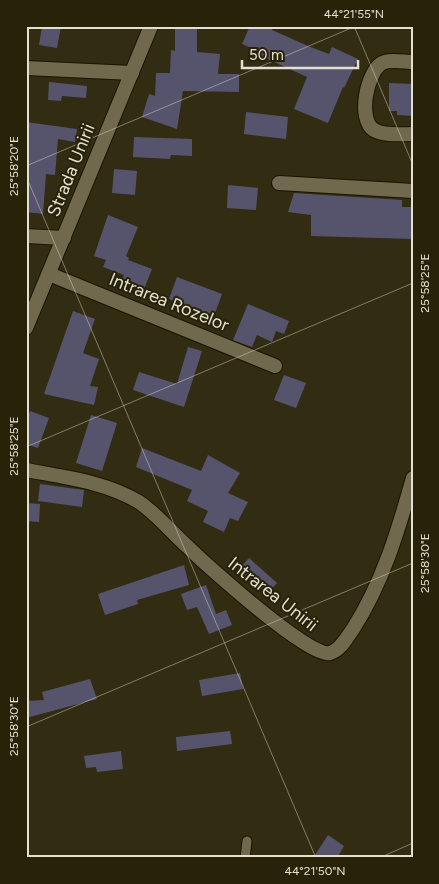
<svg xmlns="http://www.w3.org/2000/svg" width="439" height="884" viewBox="0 0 439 884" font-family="Figtree,sans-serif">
<rect width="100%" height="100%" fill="#322c13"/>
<!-- building -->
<g fill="#56546d">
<path d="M42,26H61L57,48L39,45Z"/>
<path d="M175,26H197V52L220,54L218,74H239V92L183,91L177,129L142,117L149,94L155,96L156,73H170L171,50L175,51Z"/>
<path d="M250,26H274L272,30L308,46L329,54L332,47L358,59L344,88L343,87L328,123L294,109L307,77L250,51L251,48L242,44Z"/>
<path d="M49,82L87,86L86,98L62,96L61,101L48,100Z"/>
<path d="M389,83L413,84V116L397,115V111H389Z"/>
<path d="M246,112L288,117L286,139L244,134Z"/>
<path d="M26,122L77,129L75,142L58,139L55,175L46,174L43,214L26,212Z"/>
<path d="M134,137L192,139V156L171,155L170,159L133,157Z"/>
<path d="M114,169L137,171L135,195L112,193Z"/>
<path d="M228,185L258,188L256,210L227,208Z"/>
<path d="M294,193L402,200V207H413V239L311,236V215L288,212Z"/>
<path d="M108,215L138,227L126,256L129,258L128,260L152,269L144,289L122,281L124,275L103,267L106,260L94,256Z"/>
<path d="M177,277L222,294L214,316L169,299Z"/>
<path d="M248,304L289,321L284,334L276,331L272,342L257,335L252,347L233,340Z"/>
<path d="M73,311L95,319L83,353L99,359L90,386L98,387L94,405L44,394Z"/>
<path d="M188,347L202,351L184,407L133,390L139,372L177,384Z"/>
<path d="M284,375L306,383L296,408L274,400Z"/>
<path d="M30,411L49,418L38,448L26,444V422Z"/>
<path d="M91,415L117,423L102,471L76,463Z"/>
<path d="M142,448L201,471L208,455L240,473L228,493L248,502L238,521L230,518L224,532L203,522L208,511L187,501L192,490L136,467Z"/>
<path d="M40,484L84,490L82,507L38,501Z"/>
<path d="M26,503L40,504L39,522L26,521Z"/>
<path d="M249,558L277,583L267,594L238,570Z"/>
<path d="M184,565L189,585L137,600L138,604L105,615L98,594Z"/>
<path d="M206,585L216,614L226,610L232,625L209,634L197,607L187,610L181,594Z"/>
<path d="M240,673L243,689L202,696L199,680Z"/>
<path d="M90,679L97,699L26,718V701L44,700L42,692Z"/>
<path d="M230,731L232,744L177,751L176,737Z"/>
<path d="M121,751L123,769L97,772L96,767L86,768L84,756Z"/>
<path d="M328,835L344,846L337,858H313Z"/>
</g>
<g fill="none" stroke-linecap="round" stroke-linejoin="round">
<!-- service casing -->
<g stroke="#1a1400" stroke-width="11">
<path id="service" d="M245,858L247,841"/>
</g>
<!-- minor casing -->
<g stroke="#1a1400" stroke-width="16">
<g id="minor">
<path d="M413,62C404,62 390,59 382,63C367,72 357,119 374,130C384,136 402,134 413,134"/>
<path d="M26,68L132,73"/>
<path d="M279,183L413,191"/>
<path d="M26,236L64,238"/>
<path d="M49,274L275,366"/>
<path d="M26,470C64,477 106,482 139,502C158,515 172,533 189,548C207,566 311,659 330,653C341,650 347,637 353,629C383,582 398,531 413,478"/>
</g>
</g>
<!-- secondary casing -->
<g stroke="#1a1400" stroke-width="16">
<path id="secondary" d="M26,328L151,26"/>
</g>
<!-- service -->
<use href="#service" stroke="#70694e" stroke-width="9"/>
<!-- minor -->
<use href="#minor" stroke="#70694e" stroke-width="14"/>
<!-- secondary -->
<use href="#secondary" stroke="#70694e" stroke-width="14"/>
</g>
<!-- ticks -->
<path fill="none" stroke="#e4e0d1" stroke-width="1" stroke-opacity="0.45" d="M354,26L413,165M26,166L356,26M26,176L316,858M26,447L413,283M26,727L413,563M379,858L413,843"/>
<g text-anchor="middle" stroke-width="4" stroke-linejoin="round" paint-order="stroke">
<!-- street labels -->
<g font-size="18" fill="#e4e0d1" stroke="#282209">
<text transform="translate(71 170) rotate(-68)" y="6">Strada Unirii</text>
<text transform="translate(169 302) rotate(22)" y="6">Intrarea Rozelor</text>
<text transform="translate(273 594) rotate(38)" y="6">Intrarea Unirii</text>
</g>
</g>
<!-- border -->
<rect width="439" height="884" fill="none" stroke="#282209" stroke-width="55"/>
<!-- scale -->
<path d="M242 60v8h116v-8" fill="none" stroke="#e4e0d1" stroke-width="2.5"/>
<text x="249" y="60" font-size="15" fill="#e4e0d1" stroke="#282209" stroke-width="4" paint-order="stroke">50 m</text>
<rect x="28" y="28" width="384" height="828" fill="none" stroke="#e4e0d1" stroke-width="2"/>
<g font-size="12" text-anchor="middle" fill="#e4e0d1">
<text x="354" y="18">44°21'55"N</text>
<text transform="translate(14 166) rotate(-90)" y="4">25°58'20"E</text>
<text transform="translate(425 283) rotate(-90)" y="4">25°58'25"E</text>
<text transform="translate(14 446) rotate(-90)" y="4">25°58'25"E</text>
<text transform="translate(425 563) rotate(-90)" y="4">25°58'30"E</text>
<text transform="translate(14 726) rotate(-90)" y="4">25°58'30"E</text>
<text x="315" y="875">44°21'50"N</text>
</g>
</svg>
